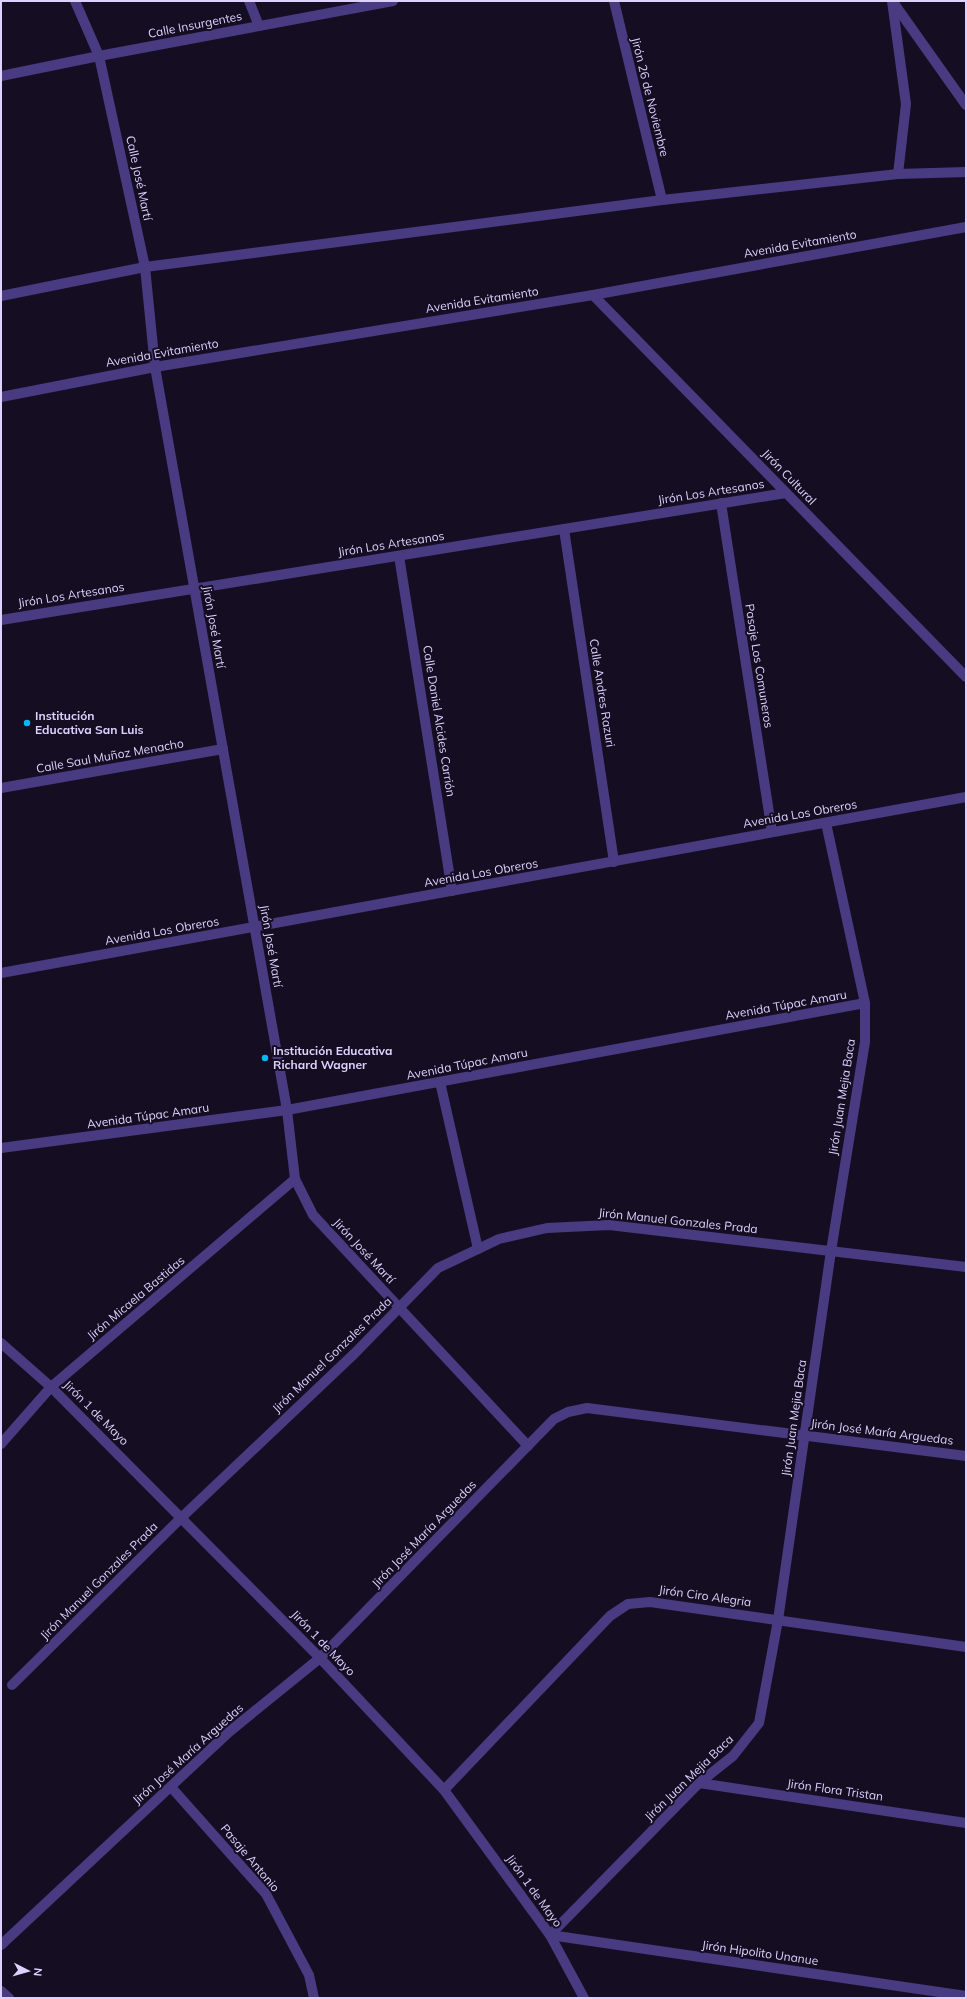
<svg xmlns="http://www.w3.org/2000/svg" width="967" height="1999" viewBox="0 0 967 1999" font-family="Mulish,sans-serif">
<rect width="100%" height="100%" fill="#150e23"/>
<g fill="none" stroke-linecap="round" stroke-linejoin="round">
<!-- minor -->
<g stroke="#493b81" stroke-width="10">
<path d="M75,1L99,56L145,267L155,367L287,1110L295,1179L313,1215L528,1446"/>
<path d="M249,1L259,26"/>
<path d="M614,1L662,200"/>
<path d="M892,1L906,104L898,174"/>
<path d="M893,2L966,105"/>
<path d="M1,76L99,56L393,1"/>
<path d="M593,295L966,677"/>
<path d="M1,296L145,267L662,200L898,174L966,172"/>
<path d="M721,503L772,832"/>
<path d="M564,529L614,862"/>
<path d="M399,556L452,891"/>
<path d="M1,620L786,493"/>
<path d="M1,788L223,749"/>
<path d="M1,973L966,797"/>
<path d="M440,1082L478,1249"/>
<path d="M1,1148L287,1110L865,1003"/>
<path d="M1,1343L51,1387L320,1658L444,1790L550,1935L584,1998"/>
<path d="M1,1444L51,1387L295,1179"/>
<path d="M12,1685L181,1518L355,1353L438,1268L499,1239L547,1228L609,1225L966,1267"/>
<path d="M699,1783L966,1823"/>
<path d="M171,1787L266,1894L309,1975L314,1998"/>
<path d="M444,1790L610,1616L628,1604L650,1602L966,1647"/>
<path d="M550,1935L699,1783L733,1756L759,1723L778,1620L831,1251L865,1042V1003L826,823"/>
<path d="M550,1935L966,1996"/>
<path d="M1,1945L229,1732L320,1658L554,1419L568,1412L587,1408L966,1456"/>
<path d="M1,1991L9,1998"/>
</g>
<!-- tertiary -->
<path stroke="#493b81" stroke-width="10" d="M1,397L155,367L593,295L966,227"/>
</g>
<!-- markers -->
<g fill="#06b6f5" stroke="#150e23" stroke-width="1.5">
<circle cx="27" cy="723" r="4"/>
<circle cx="265" cy="1058" r="4"/>
</g>
<g text-anchor="middle" stroke-width="4" stroke-linejoin="round" paint-order="stroke">
<!-- street labels -->
<g font-size="12" fill="#ded1fe" stroke="#150e23">
<text transform="translate(195 25) rotate(-11)" y="4">Calle Insurgentes</text>
<text transform="translate(650 97) rotate(76)" y="4">Jirón 26 de Noviembre</text>
<text transform="translate(139 178) rotate(78)" y="4">Calle José Martí</text>
<text transform="translate(800 244) rotate(-10)" y="4">Avenida Evitamiento</text>
<text transform="translate(482 300) rotate(-9)" y="4">Avenida Evitamiento</text>
<text transform="translate(162 353) rotate(-10)" y="4">Avenida Evitamiento</text>
<text transform="translate(789 477) rotate(46)" y="4">Jirón Cultural</text>
<text transform="translate(711 492) rotate(-9)" y="4">Jirón Los Artesanos</text>
<text transform="translate(391 544) rotate(-9)" y="4">Jirón Los Artesanos</text>
<text transform="translate(71 595) rotate(-9)" y="4">Jirón Los Artesanos</text>
<text transform="translate(214 627) rotate(80)" y="4">Jirón José Martí</text>
<text transform="translate(759 666) rotate(81)" y="4">Pasaje Los Comuneros</text>
<text transform="translate(602 693) rotate(81)" y="4">Calle Andres Razuri</text>
<text transform="translate(439 721) rotate(81)" y="4">Calle Daniel Alcides Carrión</text>
<text transform="translate(110 756) rotate(-10)" y="4">Calle Saul Muñoz Menacho</text>
<text transform="translate(800 814) rotate(-10)" y="4">Avenida Los Obreros</text>
<text transform="translate(481 873) rotate(-10)" y="4">Avenida Los Obreros</text>
<text transform="translate(162 931) rotate(-10)" y="4">Avenida Los Obreros</text>
<text transform="translate(271 946) rotate(80)" y="4">Jirón José Martí</text>
<text transform="translate(786 1005) rotate(-10)" y="4">Avenida Túpac Amaru</text>
<text transform="translate(467 1064) rotate(-11)" y="4">Avenida Túpac Amaru</text>
<text transform="translate(842 1097) rotate(-81)" y="4">Jirón Juan Mejia Baca</text>
<text transform="translate(148 1116) rotate(-8)" y="4">Avenida Túpac Amaru</text>
<text transform="translate(678 1221) rotate(6)" y="4">Jirón Manuel Gonzales Prada</text>
<text transform="translate(364 1251) rotate(47)" y="4">Jirón José Martí</text>
<text transform="translate(136 1298) rotate(-40)" y="4">Jirón Micaela Bastidas</text>
<text transform="translate(332 1355) rotate(-44)" y="4">Jirón Manuel Gonzales Prada</text>
<text transform="translate(96 1413) rotate(45)" y="4">Jirón 1 de Mayo</text>
<text transform="translate(794 1418) rotate(-82)" y="4">Jirón Juan Mejia Baca</text>
<text transform="translate(882 1432) rotate(7)" y="4">Jirón José María Arguedas</text>
<text transform="translate(424 1534) rotate(-46)" y="4">Jirón José María Arguedas</text>
<text transform="translate(99 1581) rotate(-45)" y="4">Jirón Manuel Gonzales Prada</text>
<text transform="translate(705 1596) rotate(8)" y="4">Jirón Ciro Alegria</text>
<text transform="translate(323 1643) rotate(46)" y="4">Jirón 1 de Mayo</text>
<text transform="translate(188 1754) rotate(-42)" y="4">Jirón José María Arguedas</text>
<text transform="translate(689 1778) rotate(-44)" y="4">Jirón Juan Mejia Baca</text>
<text transform="translate(835 1790) rotate(8)" y="4">Jirón Flora Tristan</text>
<text transform="translate(250 1858) rotate(50)" y="4">Pasaje Antonio</text>
<text transform="translate(534 1891) rotate(54)" y="4">Jirón 1 de Mayo</text>
<text transform="translate(760 1953) rotate(8)" y="4">Jirón Hipolito Unanue</text>
</g>
<!-- poi labels -->
<g font-size="12" font-weight="bold" fill="#ded1fe" stroke="#150e23" text-anchor="start">
<text x="35" y="720">Institución<tspan x="35" dy="14">Educativa San Luis</tspan></text>
<text x="273" y="1055">Institución Educativa<tspan x="273" dy="14">Richard Wagner</tspan></text>
</g>
</g>
<!-- border -->
<rect width="967" height="1999" fill="none" stroke="#ded1fe" stroke-width="4"/>
<!-- north arrow -->
<g transform="translate(28 1971) rotate(96)" stroke="#150e23" stroke-width="3" paint-order="stroke">
<path d="M0-3L7 15L0 10L-7 15Z" fill="#ded1fe"/>
<text y="-6" font-size="11" font-weight="bold" text-anchor="middle" fill="#ded1fe">N</text>
</g>
</svg>
